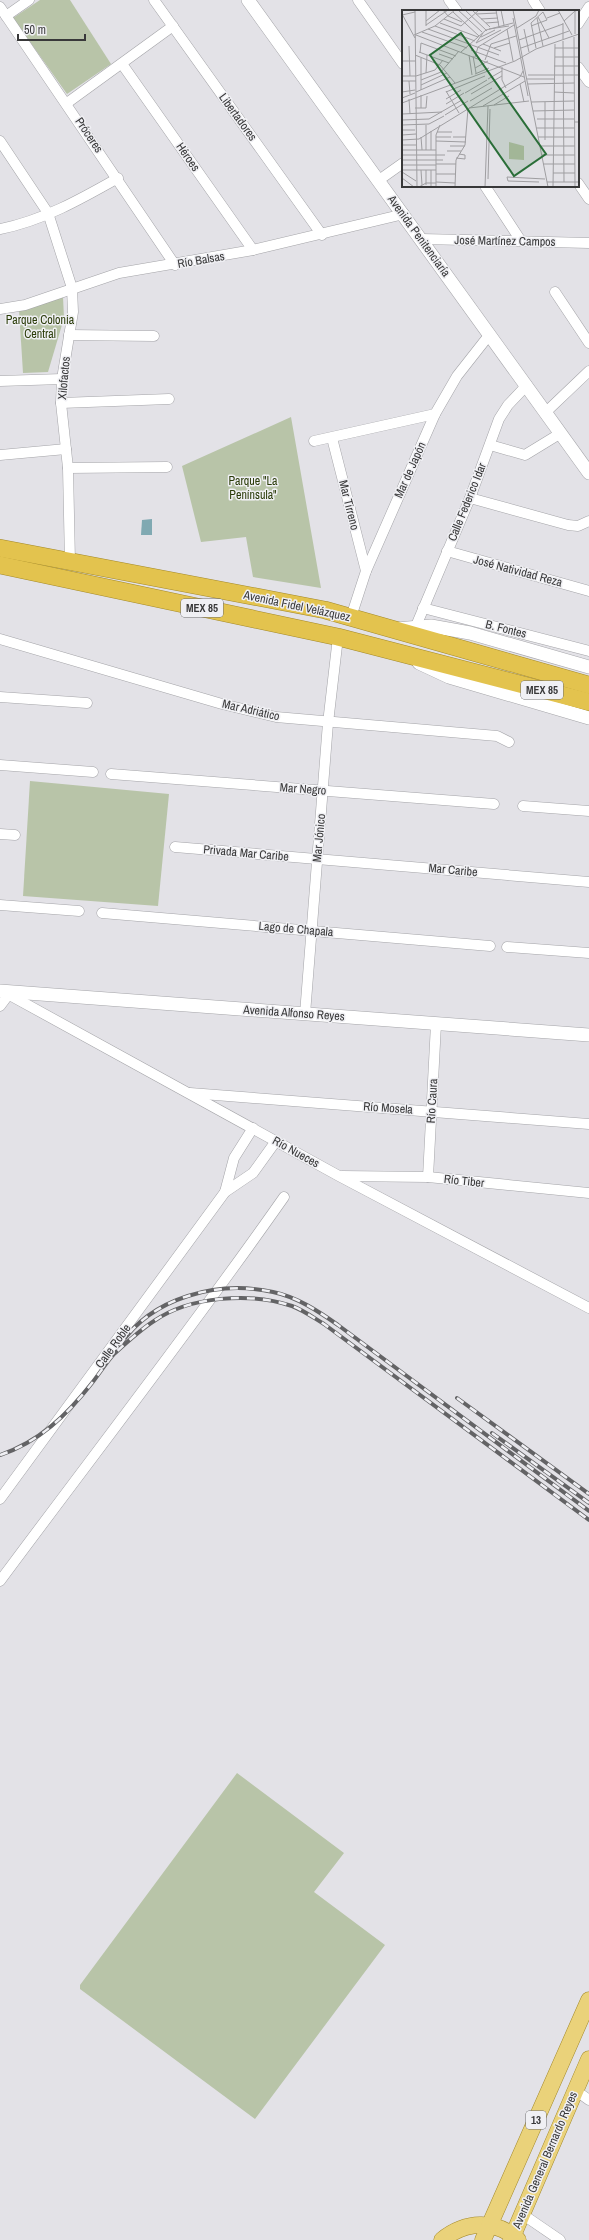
<svg xmlns="http://www.w3.org/2000/svg" width="589" height="2240" viewBox="0 0 589 2240" font-family="'Archivo Narrow',sans-serif">
<rect width="100%" height="100%" fill="#e3e2e7"/>
<!-- green -->
<g fill="#b8c4a8">
<path d="M40,0H70L111,64L67,94L13,18Z"/>
<path d="M63,297L64,318L48,372L23,373L19,310Z"/>
<path d="M291,417L321,588L253,577L246,537L201,542L182,466Z"/>
<path d="M30,781L169,794L158,906L23,896Z"/>
<path d="M237,1773L344,1853L314,1892L385,1945L255,2119L80,1989V1985Z"/>
</g>
<!-- water -->
<path fill="#80a9b2" d="M152,519V535H141L142,520Z"/>
<g fill="none" stroke-linecap="round" stroke-linejoin="round">
<!-- minor casing -->
<g stroke="#a4a4a8" stroke-width="11">
<g id="minor">
<path d="M154,0L322,235"/>
<path d="M358,0L403,64"/>
<path d="M449,0L457,11"/>
<path d="M533,0L540,11"/>
<path d="M0,7L175,265"/>
<path d="M6,16L29,0"/>
<path d="M578,24L589,7"/>
<path d="M122,64L253,250"/>
<path d="M578,67L589,82"/>
<path d="M67,103L173,26"/>
<path d="M0,141L48,213L72,288L73,312L62,379L61,403L68,468L70,562"/>
<path d="M379,180L403,163"/>
<path d="M578,183L589,199"/>
<path d="M485,186L521,241"/>
<path d="M0,229C42,221 81,199 118,178"/>
<path d="M421,239L589,243"/>
<path d="M555,292L589,343"/>
<path d="M0,309L25,305L119,273L253,250L404,214"/>
<path d="M69,335L154,336"/>
<path d="M0,381L62,379"/>
<path d="M61,403L169,399"/>
<path d="M546,412L589,371"/>
<path d="M332,438L366,571"/>
<path d="M314,441L435,414"/>
<path d="M490,445L525,455L561,433"/>
<path d="M0,455L66,449"/>
<path d="M68,468L167,467"/>
<path d="M470,498L568,525L578,526L589,521"/>
<path d="M447,551L589,591"/>
<path d="M423,608L589,651"/>
<path d="M351,617L366,571L435,414L457,376L490,334"/>
<path d="M416,626L470,498L499,419L508,405L527,385"/>
<path d="M0,639L222,704L276,717L497,736L509,742"/>
<path d="M0,697L87,703"/>
<path d="M0,765L93,772"/>
<path d="M111,774L494,804"/>
<path d="M523,806L589,811"/>
<path d="M0,834L15,835"/>
<path d="M175,847L589,882"/>
<path d="M0,905L79,911"/>
<path d="M102,913L490,946"/>
<path d="M507,947L589,953"/>
<path d="M6,993L339,1176L589,1308"/>
<path d="M0,1006L9,994"/>
<path d="M305,1014L328,723L338,637"/>
<path d="M190,1093L589,1124"/>
<path d="M342,1176L428,1177L589,1193"/>
<path d="M428,1177L436,1024"/>
<path d="M225,1192L234,1158L253,1128"/>
<path d="M0,1499L225,1192L253,1173L276,1141"/>
<path d="M0,1581C95,1453 193,1327 284,1197"/>
<path d="M575,2090L589,2100"/>
<path d="M522,2214L560,2240"/>
</g>
</g>
<!-- tertiary casing -->
<g stroke="#a4a4a8" stroke-width="14">
<g id="tertiary">
<path d="M248,0L589,473"/>
<path d="M397,629L431,626L470,633L589,667"/>
<path d="M419,663L449,677L589,718"/>
<path d="M0,991L589,1035"/>
</g>
</g>
<!-- primary casing -->
<g stroke="#a3892a" stroke-width="17">
<g id="primary">
<path d="M442,2240C465,2221 496,2219 518,2240"/>
<path d="M483,2240L589,2000"/>
<path d="M511,2240L589,2059"/>
</g>
</g>
<!-- trunk casing -->
<g stroke="#a3892a" stroke-width="18">
<g id="trunk">
<path d="M0,548L325,610L589,685"/>
<path d="M0,565L338,637L589,702"/>
</g>
</g>
<!-- minor -->
<use href="#minor" stroke="#fff" stroke-width="10"/>
<!-- tertiary -->
<use href="#tertiary" stroke="#fff" stroke-width="13"/>
<!-- primary -->
<use href="#primary" stroke="#ead27a" stroke-width="16"/>
<!-- trunk -->
<use href="#trunk" stroke="#e3c34e" stroke-width="17"/>
<!-- rail casing -->
<g stroke="#636365" stroke-width="4">
<g id="rail">
<path d="M120,1345C152,1297 218,1280 273,1292C297,1297 318,1311 338,1325L589,1511"/>
<path d="M457,1398L589,1494"/>
<path d="M492,1433L589,1503"/>
<path d="M0,1455C39,1442 67,1415 92,1383C99,1374 106,1363 114,1354C126,1343 140,1330 154,1321C190,1296 251,1292 292,1306C303,1310 314,1318 324,1324L589,1520"/>
</g>
</g>
<!-- rail -->
<use href="#rail" stroke="#f0f0f4" stroke-width="2.5" stroke-dasharray="8" stroke-linecap="butt"/>
</g>
<g text-anchor="middle" stroke-width="3" stroke-linejoin="round" paint-order="stroke">
<!-- shield labels -->
<g fill="#f0f0f4" stroke="#6f6f71" stroke-width="1">
<rect x="181" y="599" width="42" height="18" rx="3"/>
<rect x="521" y="681" width="42" height="18" rx="3"/>
<rect x="526" y="2111" width="20" height="18" rx="3"/>
</g>
<g font-size="11" font-weight="bold" fill="#383839">
<text x="202" y="612">MEX 85</text>
<text x="542" y="694">MEX 85</text>
<text x="536" y="2124">13</text>
</g>
<!-- street labels -->
<g font-size="12" fill="#383839" stroke="#f0f0f4">
<text transform="translate(238 117) rotate(54)" y="4">Libertadores</text>
<text transform="translate(89 135) rotate(56)" y="4">Próceres</text>
<text transform="translate(188 157) rotate(55)" y="4">Héroes</text>
<text transform="translate(419 236) rotate(54)" y="4">Avenida Penitenciaría</text>
<text transform="translate(505 241) rotate(1)" y="4">José Martínez Campos</text>
<text transform="translate(201 260) rotate(-10)" y="4">Río Balsas</text>
<text transform="translate(64 378) rotate(-85)" y="4">Xilofactos</text>
<text transform="translate(410 470) rotate(-66)" y="4">Mar de Japón</text>
<text transform="translate(467 502) rotate(-68)" y="4">Calle Federico Idar</text>
<text transform="translate(349 505) rotate(76)" y="4">Mar Tirreno</text>
<text transform="translate(518 571) rotate(15)" y="4">José Natividad Reza</text>
<text transform="translate(297 606) rotate(12)" y="4">Avenida Fidel Velázquez</text>
<text transform="translate(506 629) rotate(14)" y="4">B. Fontes</text>
<text transform="translate(251 710) rotate(13)" y="4">Mar Adriático</text>
<text transform="translate(303 789) rotate(4)" y="4">Mar Negro</text>
<text transform="translate(319 838) rotate(-85)" y="4">Mar Jónico</text>
<text transform="translate(246 853) rotate(5)" y="4">Privada Mar Caribe</text>
<text transform="translate(453 870) rotate(5)" y="4">Mar Caribe</text>
<text transform="translate(296 929) rotate(5)" y="4">Lago de Chapala</text>
<text transform="translate(294 1013) rotate(4)" y="4">Avenida Alfonso Reyes</text>
<text transform="translate(432 1101) rotate(-87)" y="4">Río Caura</text>
<text transform="translate(388 1108) rotate(4)" y="4">Río Mosela</text>
<text transform="translate(296 1152) rotate(29)" y="4">Río Nueces</text>
<text transform="translate(464 1181) rotate(6)" y="4">Río Tiber</text>
<text transform="translate(113 1346) rotate(-54)" y="4">Calle Roble</text>
<text transform="translate(545 2160) rotate(-67)" y="4">Avenida General Bernardo Reyes</text>
</g>
<!-- park labels -->
<g font-size="12" fill="#2a3b08" stroke="#f0f0f4">
<text x="40" y="324">Parque Colonia<tspan x="40" dy="14">Central</tspan></text>
<text x="253" y="485">Parque "La<tspan x="253" dy="14">Península"</tspan></text>
</g>
</g>
<!-- overview -->
<g transform="translate(402 10)">
<rect width="177" height="177" fill="#e3e2e7"/>
<path d="M107,132L122,136V150L107,149Z" fill="#b8c4a8"/>
<path fill="none" stroke="#9f9ea1" stroke-width="1" d="M13,0L15,177M24,0V16M41,0L46,6L60,12M56,0L80,22M63,0L85,21M70,0L88,17M94,0L97,17M99,0L102,15M111,0L146,177M156,0L170,25M51,2L77,26M0,4L13,28M74,4L95,3M0,5L13,2M136,7L147,28M111,8L126,86M135,8L141,36M145,8L158,3M42,9L59,16M79,9L96,8M24,11L38,0M162,11L173,1L177,0M38,13L76,27M84,13L97,12M161,13V29M24,15L46,0M33,16L73,31M59,16L77,0M129,16L145,10L141,2M115,18L134,6L137,0M26,19L97,45M87,19L107,16M105,19L111,51M122,19L127,42M20,22L65,38M173,24V0M12,25L33,16L53,0M14,25L122,67M79,27L93,20M172,27L173,177M117,30L161,14M161,31L162,172M74,33L81,23M74,33L99,20M81,34L99,41M7,36L8,66M92,38L108,33M119,38L167,21M134,38L129,13L141,2M153,38H177M69,40L104,53M17,42L47,53M59,42L84,20L111,13M18,43L19,33L54,46M37,44L51,49M13,45L38,55L53,73M67,45L70,65M71,46L74,63M73,47L76,37L112,15M153,47H177M19,48V80M83,50L89,34L114,26M0,51H14M152,56H177M100,57V70L104,78M73,58L86,51M24,63L25,45M73,64L87,58M126,65H177M0,66H14L33,60L41,50M86,69L100,61M125,69H152M19,70L39,62L57,41M0,71H14M7,71L8,84M118,74L122,92M126,74L172,73M19,75L45,63M44,81L57,103M0,82L13,80M14,82L48,67M44,82L83,66M152,82L172,83M63,83L85,70M69,84L100,66M19,85V98M0,88L13,83M7,89L8,104M44,89L59,80M68,91L90,78M129,92L172,91M0,93L113,51L134,39L177,24M44,94L62,83M92,95L107,86M81,96L123,71M13,98H24L25,86M67,98L127,91M131,101L172,100M0,104L40,102M43,105L66,91M135,109H172M0,110L27,109L60,90M172,112H177V97M0,115L27,114L42,106M134,118H173M0,120H13M35,122H50M0,125L14,124M19,127L20,140M34,127H49M51,127H64M136,127H173M0,130L17,129L118,67L121,61M143,130V92M34,131L64,132M0,135H14M48,136H63M138,136H173M0,140H34M24,140V115M29,140V121M45,141H59M0,145H43M140,145H173M54,148L63,149V145L57,144M0,150H41M34,154H54M141,154H173M0,155H34M0,160H34M19,160L20,175M24,160V175M29,160V177M0,162L14,171M151,163H173M34,164H54M0,168L12,177M86,169L88,99M34,172L53,173M137,172L106,171L105,167L143,169M145,172H177M17,177L24,173H34M34,177V125L38,115M53,177L54,150L63,135L66,99M83,177L86,96M151,177L153,34"/>
<path fill="#2a6e38" fill-opacity="0.15" stroke="#2a6e38" stroke-width="2" d="M59,23L144,144L112,166L28,45Z"/>
<rect width="177" height="177" fill="none" stroke="#383839" stroke-width="2"/>
</g>
<!-- scale -->
<path d="M18 34v6h67v-6" fill="none" stroke="#383839" stroke-width="2"/>
<text x="24" y="34" font-size="12" fill="#383839" stroke="#f0f0f4" stroke-width="3" paint-order="stroke">50 m</text>
</svg>
